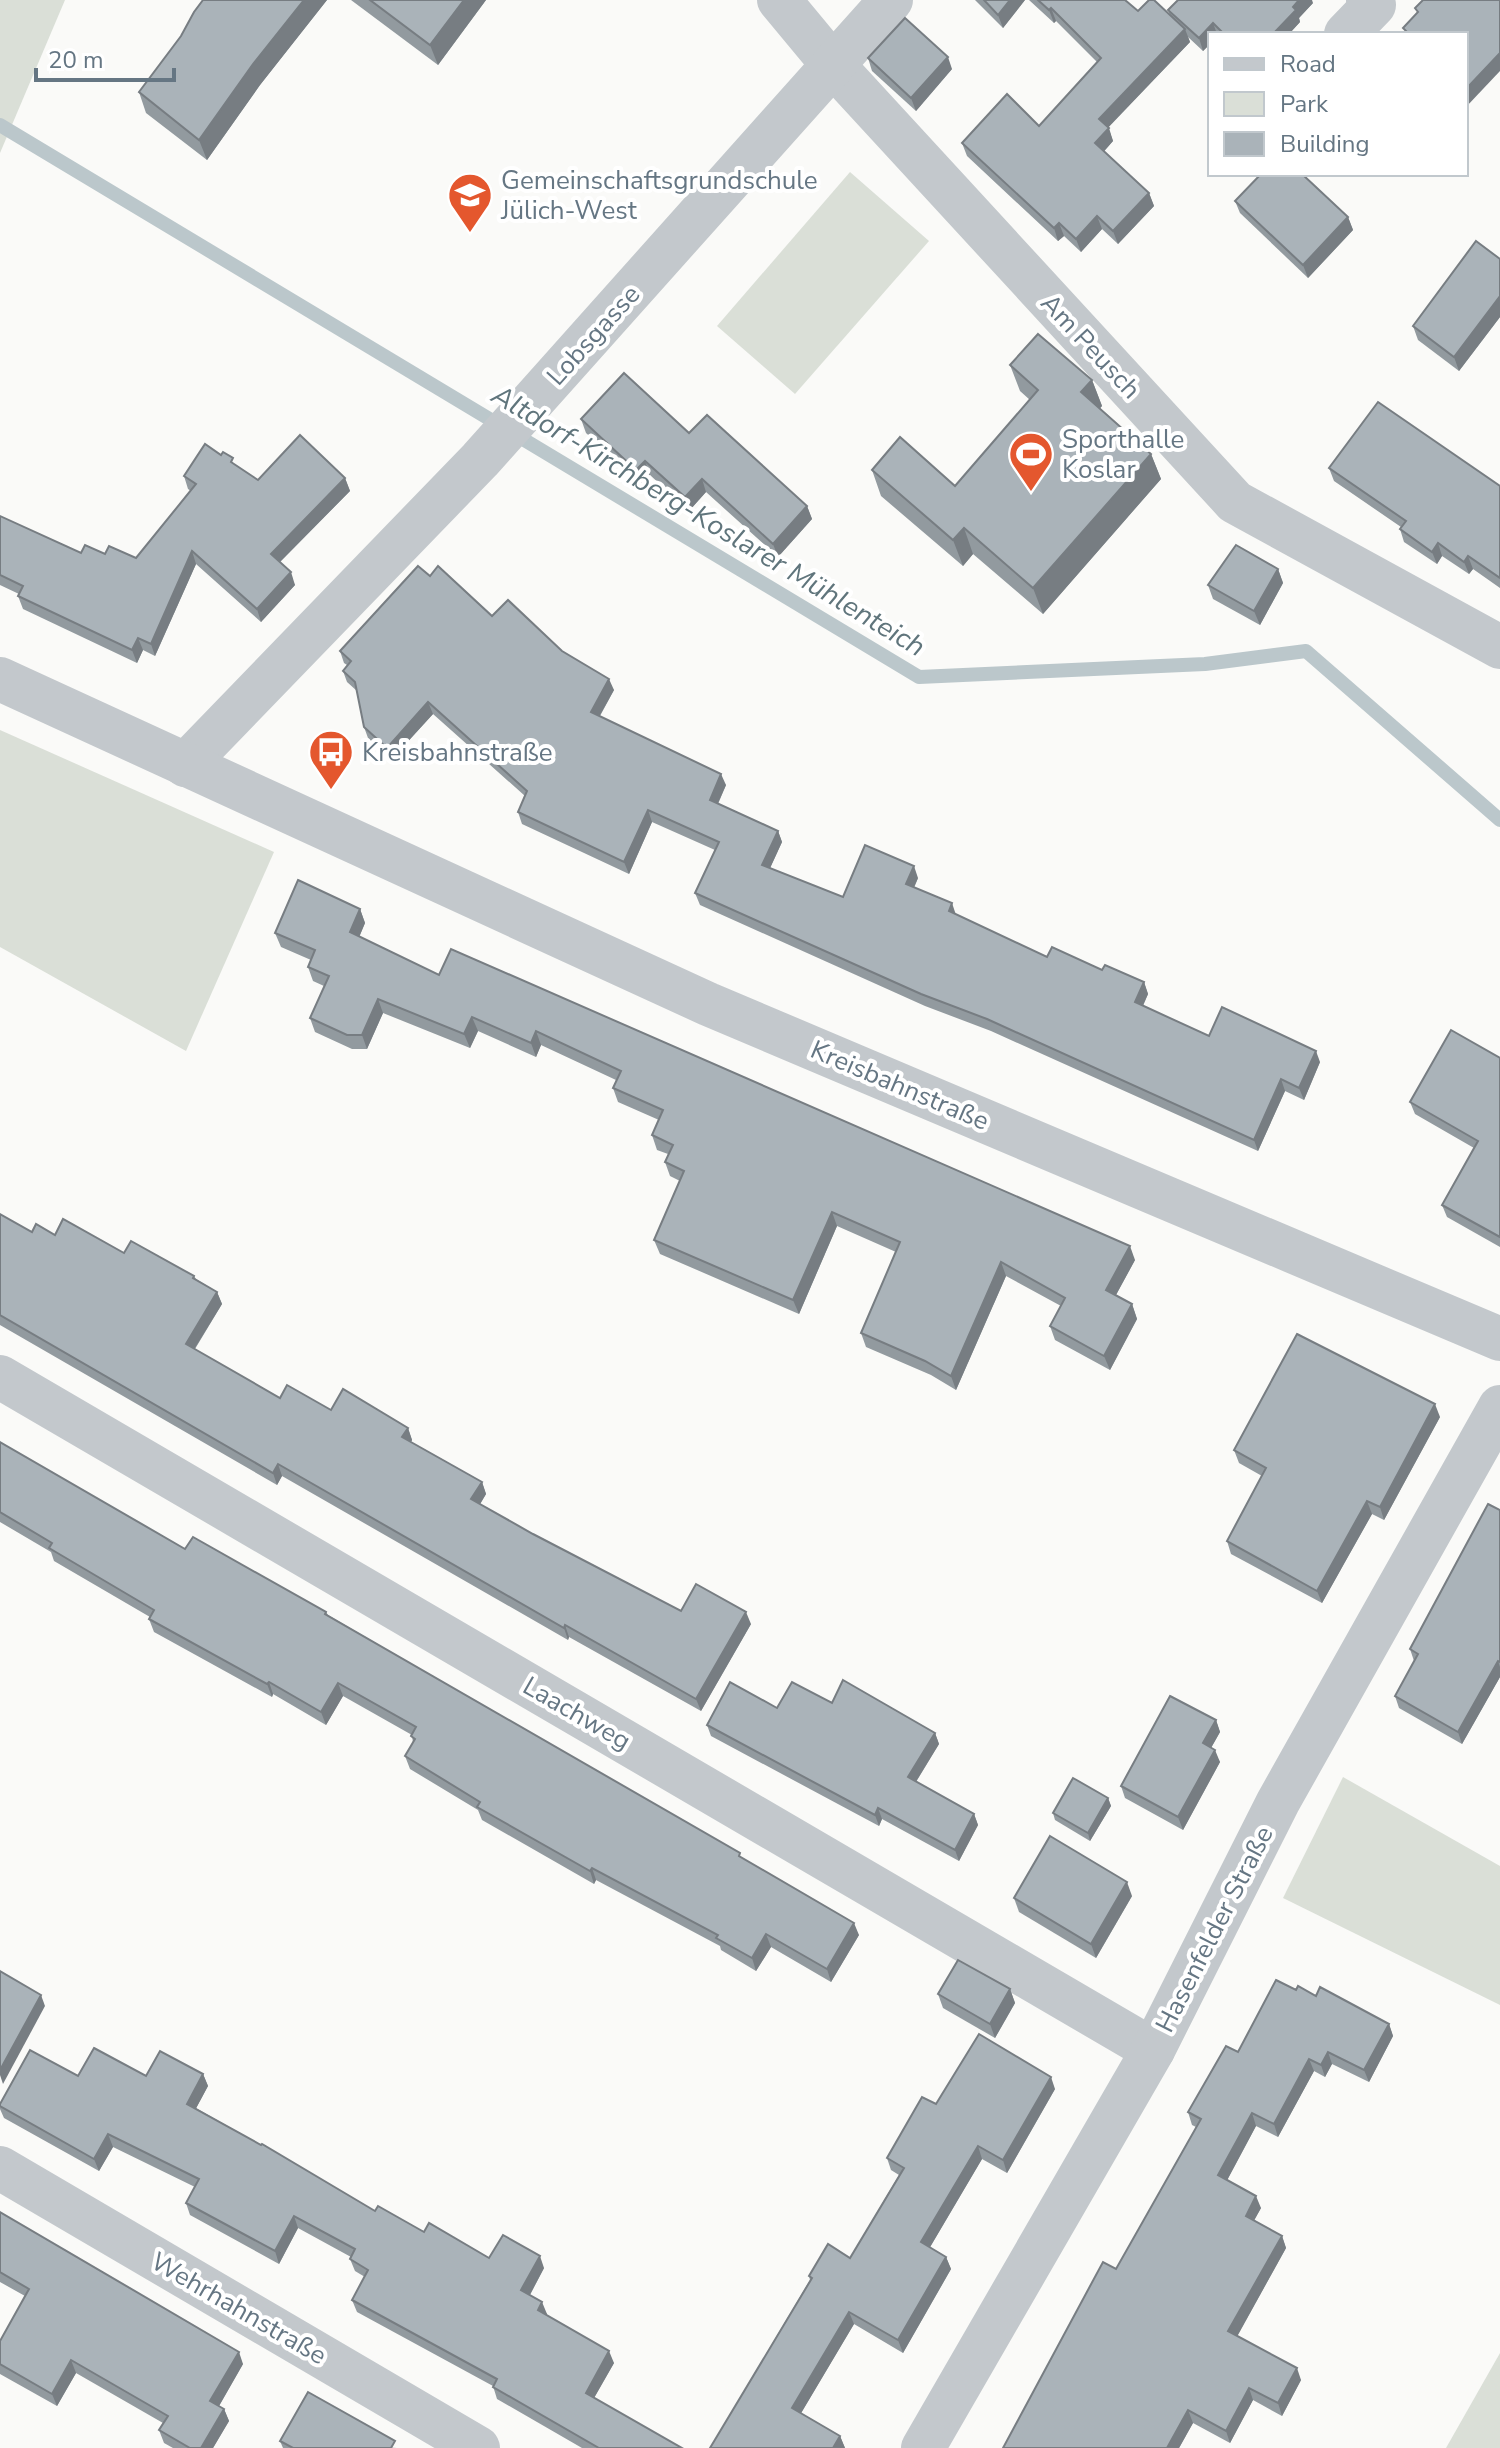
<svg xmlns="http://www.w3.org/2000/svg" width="1500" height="2448" viewBox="0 0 1500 2448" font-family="'Nunito Sans',sans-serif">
<rect width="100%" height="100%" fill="#fafaf8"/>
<!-- green -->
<g fill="#dadfd7">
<path d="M0,0H65L0,153Z"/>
<path d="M850,172L929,241L795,394L717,326Z"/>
<path d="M0,730L274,852L186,1051L0,947Z"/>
<path d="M1343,1777L1500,1866V2005L1283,1898Z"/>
<path d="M1500,2353V2448H1446Z"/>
</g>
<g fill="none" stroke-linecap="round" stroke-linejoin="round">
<!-- stream -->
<path stroke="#bbc7cb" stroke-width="14" d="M0,125L919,677L1205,664L1306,651L1500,820"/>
<!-- minor -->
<g stroke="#c3c8cc" stroke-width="44">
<path d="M779,0L833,65L1235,502L1500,647"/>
<path d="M1346,34L1374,5L1368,0"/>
<path d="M185,765L480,460L891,0"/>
<path d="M0,1377L1153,2050"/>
<path d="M0,2168L478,2448"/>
</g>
<!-- tertiary -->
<g stroke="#c3c8cc" stroke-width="44">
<path d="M0,679L708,1004L1500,1339"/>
<path d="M923,2448L1153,2050L1278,1802L1500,1407"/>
</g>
</g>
<!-- wall -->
<g fill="#929a9f">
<path d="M203,0H327L260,85L207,160L146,113L139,92L181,36Z"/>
<path d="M351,0H486L438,65Z"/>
<path d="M975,0H1025L1003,28Z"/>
<path d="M1029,0H1125L1138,11L1170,15L1168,10L1313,3L1299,18L1300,22L1289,34H1210V44L1203,51L1188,37L1190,42L1108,127L1113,141L1104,151L1149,193L1154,206L1118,244L1102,229L1081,252L1064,236L1058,241L967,156L962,143L1039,126L1097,62L1056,21L1054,23Z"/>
<path d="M868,58L952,69L916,111L872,71Z"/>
<path d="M1235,201L1348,217L1353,230L1308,278L1240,213Z"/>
<path d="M1500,259V317L1459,371L1418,340L1413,326Z"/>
<path d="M1010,365L1092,380L1102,406L1100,408L1151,454L1161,479L1043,614L973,554L963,566L881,496L872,470L955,486L1030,400L1020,391Z"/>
<path d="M581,419L689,433L807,506L812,519L778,557L706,492L689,511L650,475L641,483L586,433Z"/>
<path d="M236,465L258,480L345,478L350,491L280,562L295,585L261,622L196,564L155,656L143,650L137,663L23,609L18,596L19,594L0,585V516L81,553L136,558L191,491L188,489L184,476Z"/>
<path d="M1329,468L1500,486V588L1473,569L1469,574L1442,556L1437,564L1404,542L1400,529L1401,527L1334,481Z"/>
<path d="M1278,569L1283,583L1260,625L1213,599L1208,585Z"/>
<path d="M430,576L492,616L562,651L614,690L600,716L726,785L718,804L778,831L782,842L770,868L843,897L918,878L914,888L956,914L1047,957L1144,982L1148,994L1143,1006L1209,1036L1320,1062L1304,1100L1285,1091L1258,1151L991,1031L925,1006L700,905L695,893L715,850L652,822L629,874L522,824L518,812L525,796L433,714L391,760L368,738L364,727L357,691L347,682L343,671L347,665L344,663L340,651Z"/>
<path d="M360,909L365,923L359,937L439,975L1135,1260L1116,1295L1132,1304L1137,1319L1110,1370L1055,1340L1050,1326L1061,1306L1006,1276L956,1390L931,1375L866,1347L861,1333L896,1252L837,1226L799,1314L660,1254L654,1240L680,1181L670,1176L665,1162L668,1154L657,1150L652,1135L659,1120L618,1102L613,1088L616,1080L541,1045L536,1057L478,1031L470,1048L383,1013L367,1049H352L315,1032L310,1018L324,986L313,981L308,967L311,960L281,947L275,933Z"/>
<path d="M1500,1058V1247L1447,1217L1442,1205L1474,1148L1415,1114L1410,1102Z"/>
<path d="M0,1214L32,1232L55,1235L124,1253L194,1276L196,1279L217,1292L222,1304L195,1349L280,1398L408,1428L412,1440L411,1442L482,1482L486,1494L480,1504L533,1534L681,1611L751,1624L701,1711L569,1637L568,1640L282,1476L277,1485L0,1325Z"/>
<path d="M1440,1417L1384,1520L1372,1514L1322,1603L1231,1554L1227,1541L1262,1476L1239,1463L1234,1450Z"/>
<path d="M0,1442L185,1549L326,1612L328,1615L742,1858L859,1935L831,1982L771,1947L756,1971L721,1950L720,1946L596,1880L594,1884L482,1820L478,1810L410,1769L405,1756L413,1743L412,1735L343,1696L326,1725L273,1694L272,1697L154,1632L149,1619L150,1617L54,1561L51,1552L0,1522Z"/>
<path d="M1500,1510V1677L1462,1744L1399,1708L1395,1696L1414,1661L1410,1649Z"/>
<path d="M832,1703L935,1733L939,1744L916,1782L974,1814L978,1825L959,1861L882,1819L879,1826L711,1736L707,1725Z"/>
<path d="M1216,1720L1220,1732L1211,1748L1220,1762L1183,1830L1125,1798L1121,1786Z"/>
<path d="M1108,1798L1111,1806L1090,1841L1055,1820L1053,1813Z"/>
<path d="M1132,1896L1096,1958L1019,1912L1014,1898Z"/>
<path d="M1010,1989L1015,2003L995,2038L943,2008L938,1994Z"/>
<path d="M1296,1990L1316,1996L1389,2024L1393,2036L1369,2082L1332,2064L1325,2077L1314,2071L1278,2137L1256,2126L1227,2180L1261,2208L1254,2220L1282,2236L1286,2248L1237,2336L1301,2380L1282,2416L1253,2400L1230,2443L1193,2423L1179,2448H1003L1116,2269L1196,2127L1192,2125L1188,2112L1238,2052Z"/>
<path d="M203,2074L208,2086L196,2108L375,2211L489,2258L544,2268L530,2295L547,2314L546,2315L614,2363L594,2398L682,2448H582L497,2399L493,2386L357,2312L352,2300L365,2277L355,2271L350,2259L351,2257L298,2228L279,2264L190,2215L186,2203L195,2187L113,2147L99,2171L4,2118L0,2109V2104L78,2076H146Z"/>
<path d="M1055,2089L1007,2173L982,2159L930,2247L946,2257L951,2269L903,2353L854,2324L801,2413L840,2436L845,2448H710L810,2280L809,2276L850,2258L899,2175L891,2170L887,2158L936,2104Z"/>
<path d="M0,2212L243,2364L219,2406L224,2409L229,2421L213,2448H173L164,2443L159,2430L163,2423L76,2373L57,2406L0,2374V2341L25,2296L0,2282Z"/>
<path d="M280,2441L397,2448H283Z"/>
</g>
<!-- shaded-wall -->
<g fill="#777d82">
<path d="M304,0H327L260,85L207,160L199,140L253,64Z"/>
<path d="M464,0H486L438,65L430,45Z"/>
<path d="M1010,0H1025L1003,28L998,15Z"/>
<path d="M1299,0H1312L1313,3L1299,18L1300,22L1289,34H1273L1293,7Z"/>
<path d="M1051,8L1056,21L1054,23L1049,10Z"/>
<path d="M1213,23L1217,34H1210V44L1203,51L1199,38Z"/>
<path d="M1185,29L1190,42L1104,132L1099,119Z"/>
<path d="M1500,53V71L1466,107V89Z"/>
<path d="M948,57L952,69L916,111L911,98Z"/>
<path d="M1109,128L1113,141L1100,156L1095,143Z"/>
<path d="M1149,193L1154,206L1118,244L1113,231Z"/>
<path d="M1097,216L1102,229L1081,252L1076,239Z"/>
<path d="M1348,217L1353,230L1308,278L1303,265Z"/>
<path d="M1059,223L1064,236L1058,241L1054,228Z"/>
<path d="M1500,296V317L1459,371L1454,357Z"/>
<path d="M1092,380L1102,406L1091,418L1081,392Z"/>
<path d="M1151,454L1161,479L1043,614L1033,588Z"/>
<path d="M645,461L650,475L641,483L636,470Z"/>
<path d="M345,478L350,491L275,567L271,554Z"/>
<path d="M702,479L706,492L689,511L685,497Z"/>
<path d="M807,506L812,519L778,557L773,544Z"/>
<path d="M964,528L973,554L963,566L953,540Z"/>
<path d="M1438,543L1442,556L1437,564L1432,552Z"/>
<path d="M192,551L196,564L155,656L151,644Z"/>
<path d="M1468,556L1473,569L1469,574L1464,562Z"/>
<path d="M1278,569L1283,583L1260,625L1254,611Z"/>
<path d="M291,572L295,585L261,622L257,609Z"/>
<path d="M138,638L143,650L137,663L132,650Z"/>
<path d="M609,679L614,690L595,724L591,712Z"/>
<path d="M428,702L433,714L391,760L387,748Z"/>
<path d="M721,774L726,785L714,812L710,800Z"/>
<path d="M648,810L652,822L629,874L624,862Z"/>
<path d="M778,831L782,842L766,877L762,865Z"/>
<path d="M914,866L918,878L910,896L906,884Z"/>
<path d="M952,903L956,915L949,911Z"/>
<path d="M360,909L365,923L355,947L350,932Z"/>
<path d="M1144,982L1148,994L1139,1014L1135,1002Z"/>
<path d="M378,999L383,1013L367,1049L362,1035Z"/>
<path d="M472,1017L478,1031L470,1048L464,1034Z"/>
<path d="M536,1031L541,1045L536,1057L531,1043Z"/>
<path d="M1316,1051L1320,1062L1304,1100L1299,1088Z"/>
<path d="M1281,1079L1285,1091L1258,1151L1254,1140Z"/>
<path d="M832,1212L837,1226L799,1314L793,1300Z"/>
<path d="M1130,1246L1135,1260L1111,1304L1106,1290Z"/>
<path d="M1001,1262L1006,1276L956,1390L951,1376Z"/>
<path d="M217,1292L222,1304L190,1356L186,1344Z"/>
<path d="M1132,1304L1137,1319L1110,1370L1104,1356Z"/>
<path d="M1435,1404L1440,1417L1384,1520L1380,1507Z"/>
<path d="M408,1428L412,1440L407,1449L402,1437Z"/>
<path d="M278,1464L282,1476L277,1485L273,1473Z"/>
<path d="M482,1482L486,1494L476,1511L471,1499Z"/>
<path d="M1367,1501L1372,1514L1322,1603L1317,1591Z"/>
<path d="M746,1612L751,1624L701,1711L696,1699Z"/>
<path d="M565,1625L569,1637L568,1640L564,1628Z"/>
<path d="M1498,1661L1500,1667V1677L1462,1744L1458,1732Z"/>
<path d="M269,1682L273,1694L272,1697L267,1684Z"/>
<path d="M338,1683L343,1696L326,1725L321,1712Z"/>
<path d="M1216,1720L1220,1732L1207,1755L1203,1743Z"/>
<path d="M935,1733L939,1744L912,1788L908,1777Z"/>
<path d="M1215,1750L1220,1762L1183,1830L1178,1817Z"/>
<path d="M1108,1798L1111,1806L1090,1841L1088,1833Z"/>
<path d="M878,1808L882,1819L879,1826L875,1815Z"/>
<path d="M974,1814L978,1825L959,1861L955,1850Z"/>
<path d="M592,1868L596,1880L594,1884L590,1871Z"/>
<path d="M1127,1882L1132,1896L1096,1958L1091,1944Z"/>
<path d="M854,1923L859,1935L831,1982L827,1969Z"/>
<path d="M766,1934L771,1947L756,1971L752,1958Z"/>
<path d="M1010,1989L1015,2003L995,2038L990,2024Z"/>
<path d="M41,1995L45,2006L3,2084L0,2075V2070Z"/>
<path d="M1389,2024L1393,2036L1369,2082L1364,2070Z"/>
<path d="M1328,2052L1332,2064L1325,2077L1321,2065Z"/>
<path d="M1309,2059L1314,2071L1278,2137L1274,2124Z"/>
<path d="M203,2074L208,2086L192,2116L187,2104Z"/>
<path d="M1051,2077L1055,2089L1007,2173L1003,2160Z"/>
<path d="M1252,2113L1256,2126L1223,2188L1218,2175Z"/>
<path d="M108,2134L113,2147L99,2171L94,2159Z"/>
<path d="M978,2146L982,2159L926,2254L921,2242Z"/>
<path d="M1256,2196L1261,2208L1250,2228L1246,2216Z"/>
<path d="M294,2216L298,2228L279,2264L275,2251Z"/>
<path d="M1282,2236L1286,2248L1233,2344L1228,2331Z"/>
<path d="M540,2256L544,2268L526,2302L521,2290Z"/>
<path d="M946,2257L951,2269L903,2353L898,2340Z"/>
<path d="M542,2302L547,2314L542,2323L538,2310Z"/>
<path d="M849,2312L854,2324L797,2420L792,2408Z"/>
<path d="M609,2351L614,2363L590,2405L586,2393Z"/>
<path d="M239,2352L243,2364L215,2413L210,2401Z"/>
<path d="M71,2360L76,2373L57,2406L52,2394Z"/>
<path d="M1297,2368L1301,2380L1282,2416L1278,2403Z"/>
<path d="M1249,2388L1253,2400L1230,2443L1226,2431Z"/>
<path d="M224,2409L229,2421L213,2448H201Z"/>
<path d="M1188,2410L1193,2423L1179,2448H1167Z"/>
<path d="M840,2436L845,2448H833Z"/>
</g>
<!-- building -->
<g fill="#aab3b9" stroke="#777d82" stroke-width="2">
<path d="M203,0H304L253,64L199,140L139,92L181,36L194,12Z"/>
<path d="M370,0H464L430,45Z"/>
<path d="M984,0H1010L998,15Z"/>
<path d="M1038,0H1125L1138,11L1149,0H1154L1185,29L1099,119L1109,128L1095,143L1149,193L1113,231L1097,216L1076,239L1059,223L1054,228L962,143L1007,94L1039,126L1101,58L1051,8L1049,10Z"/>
<path d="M1178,0H1299L1293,7L1296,10L1273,34H1224L1213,23L1199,38L1168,10Z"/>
<path d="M1423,0H1500V53L1466,89V34H1409L1403,28L1418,12L1415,8Z"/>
<path d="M905,18L948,57L911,98L868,58Z"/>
<path d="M1261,174H1302L1348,217L1303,265L1235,201Z"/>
<path d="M1476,241L1500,259V296L1454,357L1413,326Z"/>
<path d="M1038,334L1092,380L1081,392L1151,454L1033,588L964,528L953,540L872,470L900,437L955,486L1038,390L1010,365Z"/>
<path d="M624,373L689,433L707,415L807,506L773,544L702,479L685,497L645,461L636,470L581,419Z"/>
<path d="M1378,402L1500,486V578L1468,556L1464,562L1438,543L1432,552L1400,529L1406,521L1329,468Z"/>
<path d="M300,435L345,478L271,554L291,572L257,609L192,551L151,644L138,638L132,650L18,596L23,586L0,575V516L81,553L85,545L105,554L109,546L136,558L196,484L184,476L205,444L221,455L223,452L233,458L231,462L258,480Z"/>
<path d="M1236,545L1278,569L1254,611L1208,585Z"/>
<path d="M418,566L430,576L438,566L492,616L508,600L562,651L609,679L591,712L721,774L710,800L778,831L762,865L843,897L865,845L914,866L906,884L952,903L949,911L1047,957L1052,947L1102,970L1105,965L1144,982L1135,1002L1209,1036L1222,1007L1316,1051L1299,1088L1281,1079L1254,1140L987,1019L921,994L695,893L719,842L648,810L624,862L518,812L527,791L428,702L387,748L364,727L355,682L343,671L351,661L340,651Z"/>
<path d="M298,880L360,909L350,932L439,975L451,949L1130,1246L1106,1290L1132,1304L1104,1356L1050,1326L1065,1298L1001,1262L951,1376L925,1361L861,1333L900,1242L832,1212L793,1300L654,1240L684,1171L665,1162L673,1145L652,1135L663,1110L613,1088L621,1071L536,1031L531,1043L472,1017L464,1034L378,999L362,1035H347L310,1018L329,976L308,967L315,950L275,933Z"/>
<path d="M1451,1030L1500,1058V1237L1442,1205L1478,1141L1410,1102Z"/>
<path d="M0,1214L32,1232L36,1224L55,1235L63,1219L124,1253L131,1241L194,1276L193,1278L217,1292L186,1344L280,1398L287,1385L331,1410L343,1389L408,1428L402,1437L482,1482L471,1499L533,1534L681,1611L696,1584L746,1612L696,1699L565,1625L564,1628L278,1464L273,1473L0,1315Z"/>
<path d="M1297,1334L1435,1404L1380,1507L1367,1501L1317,1591L1227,1541L1266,1468L1234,1450Z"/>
<path d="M0,1442L185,1549L193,1537L326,1612L325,1614L740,1853L739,1856L854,1923L827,1969L766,1934L752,1958L716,1938L718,1935L592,1868L590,1871L477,1807L480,1802L405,1756L415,1739L411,1736L416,1727L338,1683L321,1712L269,1682L267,1684L149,1619L154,1610L49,1548L52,1543L0,1512Z"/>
<path d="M1488,1504L1500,1510V1662L1498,1661L1458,1732L1395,1696L1418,1654L1410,1649Z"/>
<path d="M843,1680L935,1733L908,1777L974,1814L955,1850L878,1808L875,1815L707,1725L730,1682L777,1708L792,1682L832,1703Z"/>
<path d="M1170,1696L1216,1720L1203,1743L1215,1750L1178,1817L1121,1786Z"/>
<path d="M1073,1778L1108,1798L1088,1833L1053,1813Z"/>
<path d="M1050,1836L1127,1882L1091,1944L1014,1898Z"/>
<path d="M958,1960L1010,1989L990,2024L938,1994Z"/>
<path d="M0,1971L41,1995L0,2070Z"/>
<path d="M1276,1980L1296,1990L1298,1986L1316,1996L1320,1987L1389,2024L1364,2070L1328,2052L1321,2065L1309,2059L1274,2124L1252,2113L1218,2175L1256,2196L1246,2216L1282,2236L1228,2331L1297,2368L1278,2403L1249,2388L1226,2431L1188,2410L1167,2448H1003L1103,2262L1116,2269L1201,2119L1188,2112L1226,2046L1238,2052Z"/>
<path d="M979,2034L1051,2077L1003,2160L978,2146L921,2242L946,2257L898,2340L849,2312L792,2408L840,2436L833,2448H710L812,2278L809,2276L828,2244L850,2258L904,2168L887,2158L922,2097L936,2104Z"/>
<path d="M94,2048L146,2076L160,2051L203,2074L187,2104L261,2145L262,2144L375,2211L378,2206L424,2232L429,2223L489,2258L503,2235L540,2256L521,2290L542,2302L538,2310L609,2351L586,2393L682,2448H599L493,2387L497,2379L352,2300L368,2270L350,2259L355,2249L294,2216L275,2251L186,2203L199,2179L108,2134L94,2159L0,2106V2104L30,2050L78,2076Z"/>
<path d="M0,2212L239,2352L210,2401L224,2409L201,2448H190L159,2430L168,2416L71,2360L52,2394L0,2364V2341L29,2289L0,2272Z"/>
<path d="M308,2392L395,2441L391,2448H293L280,2441Z"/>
</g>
<!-- icons -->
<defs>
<g id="school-pin" transform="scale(2.3)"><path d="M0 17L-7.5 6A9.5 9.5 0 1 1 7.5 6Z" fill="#e4572e" stroke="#fff"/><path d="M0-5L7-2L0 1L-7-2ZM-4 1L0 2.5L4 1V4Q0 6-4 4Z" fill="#fff"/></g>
<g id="stadium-pin" transform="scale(2.3)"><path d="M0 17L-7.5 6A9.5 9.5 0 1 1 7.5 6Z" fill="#e4572e" stroke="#fff"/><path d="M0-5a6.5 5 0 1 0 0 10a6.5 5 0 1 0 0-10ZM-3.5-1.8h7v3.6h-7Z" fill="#fff"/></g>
<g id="bus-pin" transform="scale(2.3)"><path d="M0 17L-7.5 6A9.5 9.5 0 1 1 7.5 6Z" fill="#e4572e" stroke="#fff"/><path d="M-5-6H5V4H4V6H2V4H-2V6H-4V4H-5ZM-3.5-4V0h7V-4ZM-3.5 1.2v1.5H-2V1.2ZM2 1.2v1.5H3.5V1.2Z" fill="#fff"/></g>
</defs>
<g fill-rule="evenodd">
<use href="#school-pin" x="470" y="195"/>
<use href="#stadium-pin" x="1031" y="454"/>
<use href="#bus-pin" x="331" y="752"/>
</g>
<g text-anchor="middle" stroke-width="8" stroke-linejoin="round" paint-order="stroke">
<!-- poi labels -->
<g font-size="26" fill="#657683" stroke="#fff" text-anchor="start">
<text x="501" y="189">Gemeinschaftsgrundschule<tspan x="501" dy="30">Jülich-West</tspan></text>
<text x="1062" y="448">Sporthalle<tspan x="1062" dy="30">Koslar</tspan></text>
<text x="362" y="761">Kreisbahnstraße</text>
</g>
<!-- street labels -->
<g font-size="26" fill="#657683" stroke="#fff">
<text transform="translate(593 335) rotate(-48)" y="9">Lobsgasse</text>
<text transform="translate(1091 346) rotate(47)" y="9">Am Peusch</text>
<text transform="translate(900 1085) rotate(23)" y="9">Kreisbahnstraße</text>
<text transform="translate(577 1713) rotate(30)" y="9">Laachweg</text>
<text transform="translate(1214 1929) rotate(-63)" y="9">Hasenfelder Straße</text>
<text transform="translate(239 2308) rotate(30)" y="9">Wehrhahnstraße</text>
</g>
<!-- water labels -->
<g font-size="28" font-style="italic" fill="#60757c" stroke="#fff">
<text transform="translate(709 520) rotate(31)" y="10">Altdorf-Kirchberg-Koslarer Mühlenteich</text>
</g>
</g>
<!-- legend -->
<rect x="1208" y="32" width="260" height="144" fill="#ffffff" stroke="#c1c8cd" stroke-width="2"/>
<rect x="1224" y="58" width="40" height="12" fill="#c3c8cc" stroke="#c1c8cd" stroke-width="2"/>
<text x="1280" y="72" font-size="24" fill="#657683">Road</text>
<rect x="1224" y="92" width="40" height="24" fill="#dadfd7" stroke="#c1c8cd" stroke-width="2"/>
<text x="1280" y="112" font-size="24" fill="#657683">Park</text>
<rect x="1224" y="132" width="40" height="24" fill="#aab3b9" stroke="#c1c8cd" stroke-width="2"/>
<text x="1280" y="152" font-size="24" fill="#657683">Building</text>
<!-- scale -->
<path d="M36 68v12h138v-12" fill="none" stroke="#657683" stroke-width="4"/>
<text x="48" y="68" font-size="24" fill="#657683" stroke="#ffffff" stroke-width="6" paint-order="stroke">20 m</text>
</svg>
